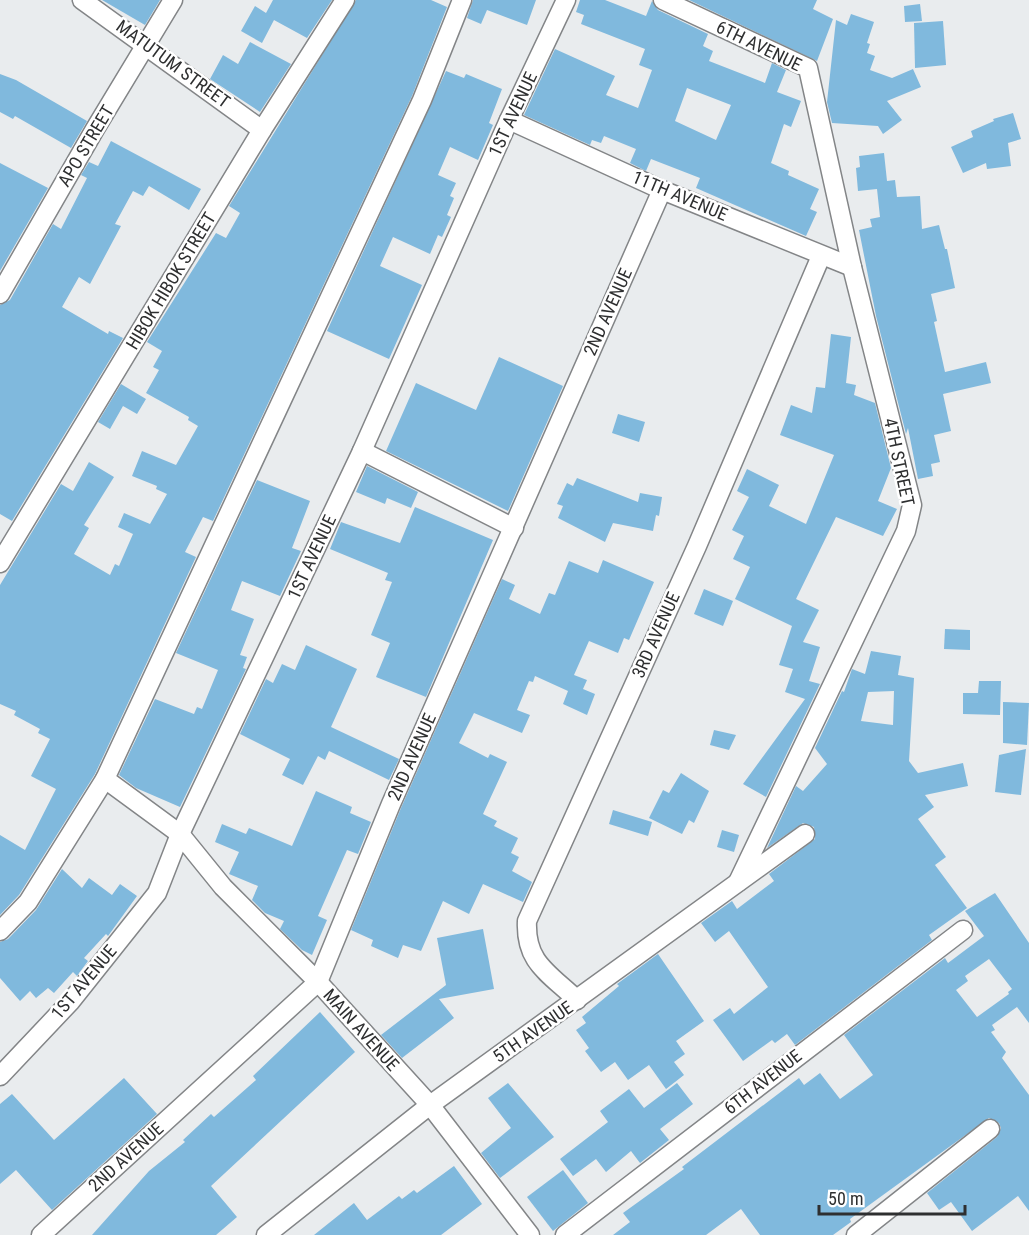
<svg xmlns="http://www.w3.org/2000/svg" width="1029" height="1235" viewBox="0 0 1029 1235" font-family="'Roboto Condensed',sans-serif">
<rect width="100%" height="100%" fill="#e9ecee"/>
<!-- building -->
<g fill="#80b9dd" fill-rule="evenodd">
<path d="M102,0H160L145,25Z"/>
<path d="M273,0H332L307,38L274,20L262,43L241,31L255,6L266,13Z"/>
<path d="M356,0H431L447,7L412,96L213,521L203,517L185,552L196,557L95,774L19,895L0,915V835L25,850L56,789L31,776L50,739L38,733L40,729L14,715L16,711L0,704V585L61,484L73,491L89,462L114,477L84,525L89,528L74,554L110,575L115,564L119,566L133,534L118,527L124,513L150,524L167,494L156,489L157,486L132,476L142,451L176,465L198,426L188,420L189,417L146,393L159,370L153,367L162,351L147,342L216,233L226,238L240,213L229,206Z"/>
<path d="M473,0H536L527,25L487,10L481,24L467,18Z"/>
<path d="M580,0H605L646,16L652,1L658,10L708,34L703,46L713,51L709,61L765,83L772,63L786,70L777,92L801,101L791,127L784,124L771,163L789,171L788,175L819,189L810,209L817,212L806,236L696,188L700,178L651,159L646,171L630,163L636,149L604,136L601,143L592,140L590,145L524,115L555,49L615,76L606,95L638,108L652,70L639,65L645,49L581,24L584,15L576,12ZM687,88L731,105L716,140L675,121Z"/>
<path d="M689,0H817L813,9L833,19L817,61Z"/>
<path d="M920,4L922,21L905,22L904,6Z"/>
<path d="M851,14L874,22L867,43L870,44L867,53L875,56L870,70L892,78L913,69L921,87L887,101L902,120L883,134L878,126L832,123L827,102L836,20L847,25Z"/>
<path d="M943,21L946,65L915,68L914,23Z"/>
<path d="M250,42L291,64L260,112L210,79L223,55L238,64Z"/>
<path d="M446,71L464,78L466,74L502,89L489,123L493,125L478,160L450,147L438,175L456,183L450,196L454,198L447,215L451,217L442,237L438,235L430,254L393,237L380,266L422,285L389,359L327,331Z"/>
<path d="M0,74L16,80L87,121L71,148L15,116L13,119L0,112Z"/>
<path d="M1013,113L1021,139L1008,143L1011,166L987,169L986,163L963,173L951,147L973,137L971,131L994,121L993,119Z"/>
<path d="M111,141L201,189L189,210L149,186L143,196L133,191L115,224L121,226L90,284L79,277L62,307L108,334L109,331L123,338L12,521L0,514V305L10,300L53,224L61,229L87,178L81,175L89,162L98,166Z"/>
<path d="M884,153L887,181L895,180L897,197L920,196L922,229L939,225L945,249H947L955,288L931,294L937,321L934,322L945,372L986,362L991,383L943,394L951,431L934,435L940,462L931,464L933,476L918,479L908,428L906,434L876,316L859,230L872,227L870,219L880,217L877,189L858,191L856,168L860,167L859,156Z"/>
<path d="M0,163L48,188L0,271Z"/>
<path d="M831,334L851,337L846,383L856,385L854,395L875,403L891,468L878,501L897,509L883,536L836,517L796,599L819,610L803,642L820,647L809,681L820,684L766,797L743,784L805,699L785,692L793,669L779,665L792,626L735,599L750,567L733,559L744,536L732,530L749,497L737,491L747,469L779,485L769,506L806,524L834,455L780,435L791,405L812,413L816,387L825,388Z"/>
<path d="M499,357L563,386L508,511L386,451L416,383L476,410Z"/>
<path d="M121,384L146,399L137,414L123,406L110,429L98,422Z"/>
<path d="M618,414L645,422L639,442L612,433Z"/>
<path d="M367,466L418,492L411,508L387,498L385,504L356,492Z"/>
<path d="M577,478L638,502L640,493L662,497L659,516L656,515L653,531L613,523L605,542L558,518L563,506L557,504L567,483L573,486Z"/>
<path d="M257,480L310,501L292,548L301,551L280,596L242,581L231,610L254,619L240,655L247,657L243,668L246,669L180,807L136,788L119,775L155,699L194,714L197,707L202,709L218,670L176,653Z"/>
<path d="M415,507L493,540L426,697L376,677L390,643L371,635L392,582L385,580L388,573L330,549L341,522L400,543Z"/>
<path d="M603,560L654,582L629,640L624,638L618,653L589,641L574,675L587,680L583,689L595,694L587,715L563,704L568,691L535,676L533,682L529,681L517,710L530,715L522,733L474,713L459,743L488,758L490,754L507,762L483,814L497,821L494,826L518,838L511,853L519,857L512,871L532,882L523,902L483,884L469,914L443,901L421,951L403,945L398,958L371,946L373,940L351,930L401,808L502,579L515,585L509,599L540,614L549,593L555,595L569,561L598,573Z"/>
<path d="M704,589L733,601L723,626L694,614Z"/>
<path d="M945,629L970,630V650L944,649Z"/>
<path d="M306,645L357,669L331,727L399,759L389,780L329,751L325,760L318,756L303,785L282,775L290,759L240,734L266,679L273,683L282,664L295,670Z"/>
<path d="M871,651L901,656L898,675L914,678L909,761L918,773L963,763L968,786L925,795L934,807L918,819L946,857L935,865L967,908L929,935L932,940L795,1045L787,1034L775,1043L772,1040L743,1061L713,1020L730,1008L734,1014L768,987L729,931L715,942L701,923L732,901L737,909L774,881L769,874L815,839L814,827L803,823L767,848L796,786L803,791L827,764L815,748L842,691L844,692L852,669L865,674ZM894,691L893,725L861,721L868,692Z"/>
<path d="M979,681H1001L1000,715L963,714V693H978Z"/>
<path d="M1003,702L1029,703L1027,745L1003,743Z"/>
<path d="M714,730L736,735L729,750L710,745Z"/>
<path d="M1026,749L1021,795L995,792L999,755Z"/>
<path d="M681,773L709,791L694,823L689,820L682,834L649,818L663,790L669,793Z"/>
<path d="M316,791L352,807L350,813L371,822L358,854L347,850L318,916L327,920L312,955L302,950L280,929L284,921L265,913L252,900L258,886L229,874L239,852L215,842L222,824L246,834L249,828L292,846Z"/>
<path d="M613,810L652,822L648,836L609,824Z"/>
<path d="M722,830L739,835L734,852L717,847Z"/>
<path d="M62,869L82,888L89,878L112,895L120,884L137,896L108,936L106,934L84,958L88,961L77,976L73,972L54,993L48,988L36,998L30,991L20,1001L0,978V942L8,939L36,910Z"/>
<path d="M995,893L1029,943V1023L1017,1007L992,1025L995,1030L991,1032L1006,1052L1002,1058L1029,1095V1211L1018,1196L972,1231L951,1202L939,1210L927,1193L997,1137L1001,1128L999,1123L989,1118L850,1219L851,1222L833,1235H760L741,1209L706,1235H613L630,1222L623,1213L684,1169L682,1167L799,1078L804,1085L820,1073L840,1099L873,1075L844,1035L945,958L948,963L984,936L965,911ZM989,959L1012,989L1008,992L1009,994L977,1017L956,990L968,981L965,976Z"/>
<path d="M483,929L494,989L439,999L454,1018L402,1058L381,1035L446,985L437,938Z"/>
<path d="M658,954L704,1021L676,1041L685,1054L674,1062L684,1075L666,1089L649,1065L628,1080L615,1062L601,1072L585,1051L589,1048L576,1030L586,1023L582,1017L619,986L617,984Z"/>
<path d="M320,1012L355,1052L211,1186L237,1217L216,1235H92L149,1171L185,1142L183,1140L211,1114L214,1117L256,1080L253,1076Z"/>
<path d="M124,1078L157,1114L52,1210L16,1170L0,1184V1104L12,1094L54,1140Z"/>
<path d="M508,1083L554,1137L500,1178L481,1153L511,1128L488,1098Z"/>
<path d="M677,1083L693,1104L660,1129L669,1140L640,1163L631,1151L606,1172L596,1159L573,1176L560,1159L608,1122L600,1111L629,1089L644,1108Z"/>
<path d="M454,1166L482,1204L441,1235H314L354,1203L367,1220L399,1196L402,1199L414,1190L417,1193Z"/>
<path d="M563,1170L588,1203L553,1231L527,1197Z"/>
</g>
<g fill="none" stroke-linecap="round" stroke-linejoin="round">
<!-- minor casing -->
<g stroke="#838587" stroke-width="21">
<g id="minor">
<path d="M82,0L262,130"/>
<path d="M663,0L808,68L852,267L912,505L906,531L738,882"/>
<path d="M509,120L662,190L852,267"/>
<path d="M0,294L95,129L173,0"/>
<path d="M362,451L514,528"/>
<path d="M0,563L262,130L345,0"/>
<path d="M105,779L180,834L223,887L318,982L430,1105L530,1235"/>
<path d="M0,931L28,902L105,779L422,100L462,0"/>
<path d="M577,1000C549,973 525,963 527,921L697,546L821,256"/>
<path d="M0,1076L71,1001L157,893L180,834L362,451L509,120L566,0"/>
<path d="M41,1235L318,982L391,804L662,190"/>
<path d="M266,1235L430,1105L805,834"/>
<path d="M565,1235L963,930"/>
<path d="M856,1235L990,1129"/>
</g>
</g>
<!-- minor -->
<use href="#minor" stroke="#fff" stroke-width="18"/>
</g>
<g text-anchor="middle" stroke-width="5" stroke-linejoin="round" paint-order="stroke">
<!-- street labels -->
<g font-size="18" fill="#2e2f30" stroke="#fff">
<text transform="translate(759 46) rotate(26)" y="6">6TH AVENUE</text>
<text transform="translate(173 64) rotate(36)" y="6">MATUTUM STREET</text>
<text transform="translate(513 114) rotate(-65)" y="6">1ST AVENUE</text>
<text transform="translate(86 146) rotate(-59)" y="6">APO STREET</text>
<text transform="translate(680 196) rotate(23)" y="6">11TH AVENUE</text>
<text transform="translate(171 281) rotate(-59)" y="6">HIBOK HIBOK STREET</text>
<text transform="translate(608 312) rotate(-66)" y="6">2ND AVENUE</text>
<text transform="translate(899 462) rotate(78)" y="6">4TH STREET</text>
<text transform="translate(312 557) rotate(-65)" y="6">1ST AVENUE</text>
<text transform="translate(656 635) rotate(-66)" y="6">3RD AVENUE</text>
<text transform="translate(412 757) rotate(-66)" y="6">2ND AVENUE</text>
<text transform="translate(84 982) rotate(-50)" y="6">1ST AVENUE</text>
<text transform="translate(361 1030) rotate(48)" y="6">MAIN AVENUE</text>
<text transform="translate(533 1032) rotate(-35)" y="6">5TH AVENUE</text>
<text transform="translate(763 1082) rotate(-38)" y="6">6TH AVENUE</text>
<text transform="translate(126 1157) rotate(-42)" y="6">2ND AVENUE</text>
</g>
</g>
<!-- scale -->
<path d="M819 1205v9h146v-9" fill="none" stroke="#2e2f30" stroke-width="3"/>
<text x="828" y="1205" font-size="18" fill="#2e2f30" stroke="#ffffff" stroke-width="4.5" paint-order="stroke">50 m</text>
</svg>
